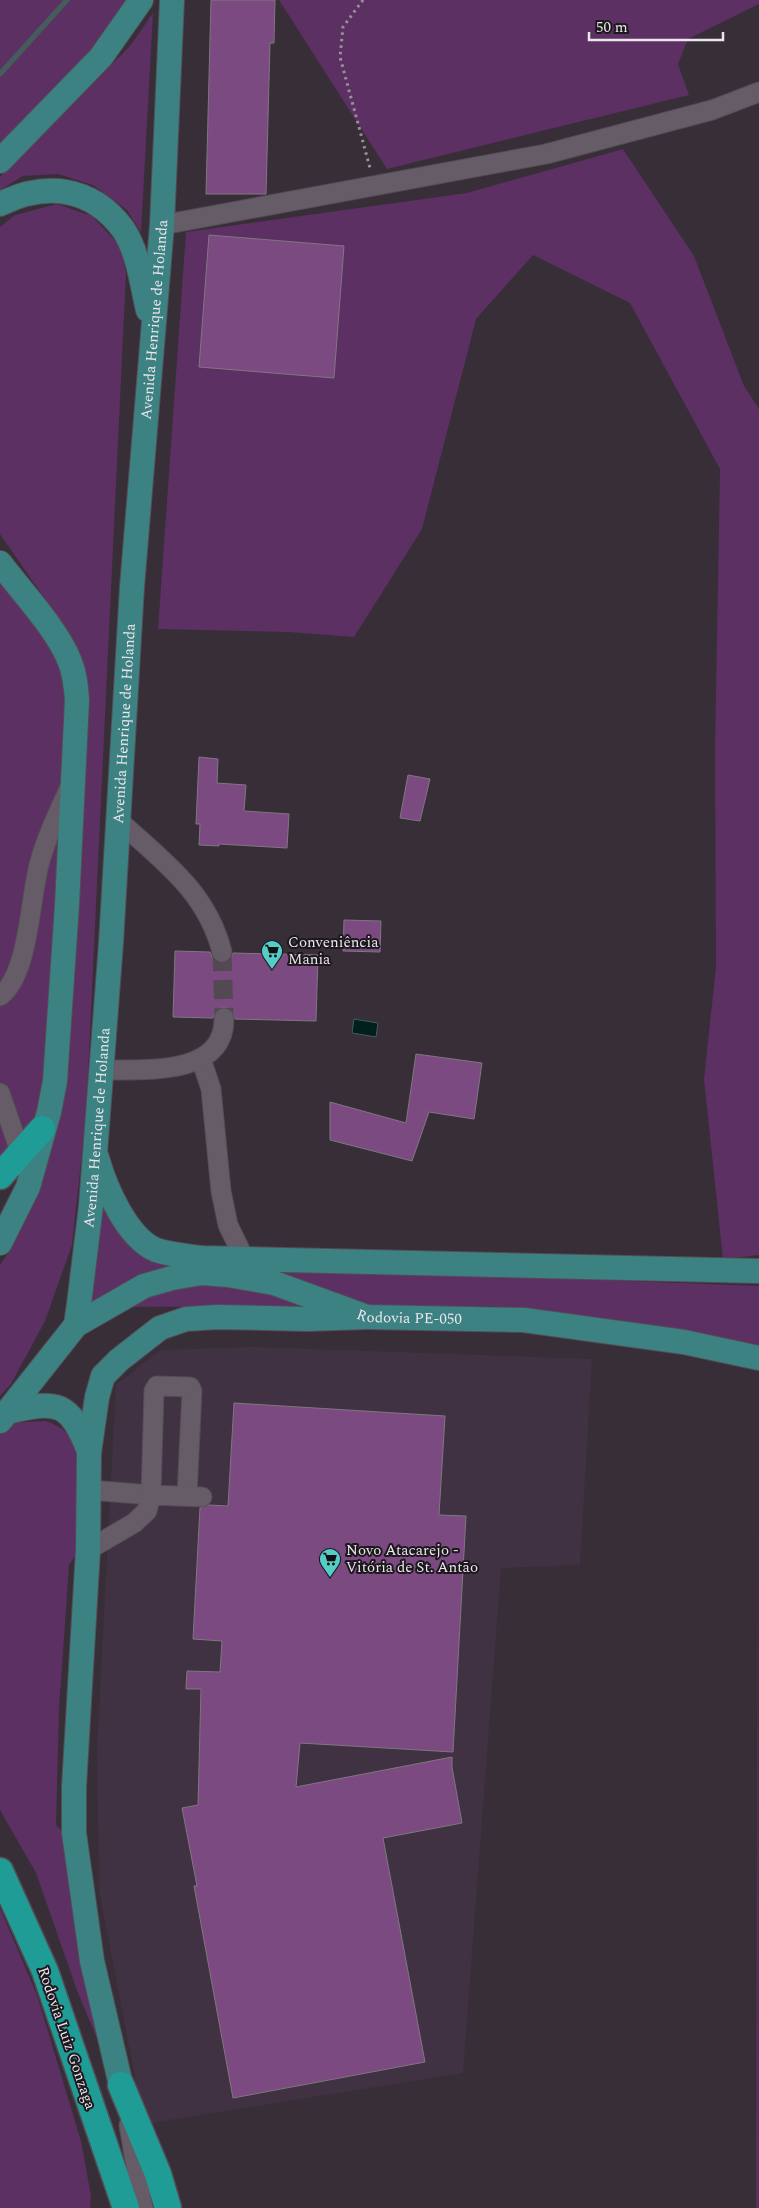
<svg xmlns="http://www.w3.org/2000/svg" width="759" height="2208" viewBox="0 0 759 2208" font-family="Spectral,serif">
<rect width="100%" height="100%" fill="#372e38"/>
<!-- built -->
<path fill="#403242" d="M253,1347L592,1359L580,1565L501,1568L463,2073L144,2124L99,1890L97,1748L116,1385L160,1350Z"/>
<!-- green -->
<g fill="#5c3062">
<path d="M0,0H141L0,162Z"/>
<path d="M279,0H759V4L688,39L678,64L689,95L387,169Z"/>
<path d="M153,13L141,232L127,210L93,185L58,174L23,176L0,190V177L130,46Z"/>
<path d="M623,149L694,256L744,386L759,409V1255L723,1259L704,1079L716,967L715,750L720,469L630,303L533,255L476,319L422,529L354,637L288,632L158,629L186,232L467,193Z"/>
<path d="M57,204L92,216L121,247L126,274L86,1116L72,1245L45,1321L11,1384L0,1396V1265L11,1249L54,1141L68,1044L80,670L61,622L0,534V227L15,215Z"/>
<path d="M0,554L70,660L42,1129L0,1176Z"/>
<path d="M100,1192L180,1264L759,1286V1347L610,1319L491,1306L102,1307L87,1317Z"/>
<path d="M45,1421C63,1426 72,1436 80,1453L82,1545L69,1565L59,1709L56,1825L66,1835L99,2043L78,1993L36,1873L0,1810V1433L8,1423Z"/>
<path d="M758,1530L759,2208H756Z"/>
<path d="M0,1908L37,1995L81,2141L91,2196L90,2208H0Z"/>
</g>
<!-- water -->
<path fill="#00201e" stroke="#465b5c" d="M354,1019L378,1023L376,1037L352,1033Z"/>
<g fill="none" stroke-linecap="round" stroke-linejoin="round">
<!-- stream -->
<path stroke="#465b5c" stroke-width="5.5" d="M0,74L67,0"/>
</g>
<!-- building -->
<g fill="#7b4a81" stroke="#817682">
<path d="M211,0H275L274,43H270L266,194H206Z"/>
<path d="M209,235L344,246L334,378L199,367Z"/>
<path d="M199,757L218,759L217,783L246,785L244,811L289,814L287,848L219,844V846L199,845L200,824H196Z"/>
<path d="M408,775L430,779L420,821L400,818Z"/>
<path d="M344,920L381,921L380,952L343,951Z"/>
<path d="M175,951L210,952L214,960L220,963L230,960L233,953L318,955L316,1021L235,1019L232,1010L225,1007L216,1010L213,1018L173,1017Z"/>
<path d="M416,1054L482,1063L474,1119L429,1112L412,1161L330,1140V1102L406,1123Z"/>
<path d="M234,1403L445,1416L439,1515L466,1516L453,1752L300,1743L296,1787L452,1757V1767L462,1823L383,1838L425,2062L233,2098L194,1886H197L182,1808L198,1805L201,1689H186L187,1671L220,1672L222,1641L193,1639L200,1508L209,1505L228,1506Z"/>
</g>
<g fill="none" stroke-linecap="round" stroke-linejoin="round">
<!-- minor-tunnel -->
<path stroke="#524953" stroke-width="19" stroke-dasharray="19 9" stroke-linecap="butt" d="M222,952L224,1018"/>
<!-- minor casing -->
<g stroke="#544c55" stroke-width="21">
<g id="minor">
<path d="M162,225L546,154L712,110L759,92"/>
<path d="M119,821C163,861 207,892 222,952"/>
<path d="M0,996C29,975 30,898 39,865C46,838 58,813 70,787"/>
<path d="M201,1059L211,1089L221,1191L228,1225L244,1258"/>
<path d="M101,1070C140,1069 225,1078 224,1018"/>
<path d="M0,1093L21,1154"/>
<path d="M90,1490L151,1495L154,1391L157,1386L190,1387L192,1391L187,1495"/>
<path d="M88,1550L134,1523L147,1511L151,1495L202,1497"/>
<path d="M129,2125L143,2208"/>
</g>
</g>
<!-- major casing -->
<g stroke="#544c55" stroke-width="26">
<g id="major">
<path d="M0,161L101,57L141,0"/>
<path d="M0,204C45,182 91,186 123,229C138,251 142,284 148,310"/>
<path d="M0,563C21,591 58,630 70,662C75,674 76,687 77,700L67,905L55,1081L49,1112L28,1187L0,1243"/>
<path d="M97,1158C105,1187 127,1238 156,1250C171,1255 187,1256 202,1258L759,1271"/>
<path id="s1" d="M76,1325L144,1286L172,1278L202,1273L228,1275L274,1283L367,1317L524,1320L684,1342L759,1358"/>
<path d="M7,1412C58,1400 69,1401 89,1451"/>
<path id="s2" d="M0,1421L76,1325L79,1304L91,1206L111,943L132,587L162,225L172,0"/>
<path d="M121,2085L92,1961L74,1833V1787L88,1550L89,1453L97,1397L103,1376L119,1360L160,1328L186,1319L217,1317L307,1319L367,1317"/>
</g>
</g>
<!-- highway casing -->
<g stroke="#544c55" stroke-width="29">
<g id="highway">
<path d="M0,1176L42,1129"/>
<path d="M0,1871L45,1971L126,2208"/>
<path d="M121,2085L158,2174L168,2208"/>
</g>
</g>
<!-- path -->
<path stroke="#989199" stroke-width="3" stroke-dasharray="2.5 4" stroke-linecap="butt" d="M363,0L343,27L340,57L370,168"/>
<!-- minor -->
<use href="#minor" stroke="#665c67" stroke-width="19"/>
<!-- major -->
<use href="#major" stroke="#3c8283" stroke-width="24"/>
<!-- highway -->
<use href="#highway" stroke="#209c96" stroke-width="26"/>
</g>
<!-- icons -->
<defs>
<g id="supermarket-pin" transform="scale(1.125)"><path d="M0 17L-7.5 6A9.5 9.5 0 1 1 7.5 6Z" fill="#55cdc6" stroke="#1c181d"/><path d="M-6-5.5h2.5l.6 2H6L4.5 2H-2.5L-4.4-4H-6ZM-1.5 3.2a1.3 1.3 0 1 0 .1 0ZM3 3.2a1.3 1.3 0 1 0 .1 0Z" fill="#111"/></g>
</defs>
<g fill-rule="evenodd">
<use href="#supermarket-pin" x="272" y="951"/>
<use href="#supermarket-pin" x="330" y="1559"/>
</g>
<g text-anchor="middle" stroke-width="4" stroke-linejoin="round" paint-order="stroke">
<!-- street labels -->
<g font-size="15" fill="#ebe5ec" stroke="#1c181d">
<text dy="5" stroke="none"><textPath href="#s2" startOffset="1131">Avenida Henrique de Holanda</textPath></text>
<text dy="5" stroke="none"><textPath href="#s2" startOffset="726">Avenida Henrique de Holanda</textPath></text>
<text dy="5" stroke="none"><textPath href="#s2" startOffset="321">Avenida Henrique de Holanda</textPath></text>
<text dy="5" stroke="none"><textPath href="#s1" startOffset="352">Rodovia PE-050</textPath></text>
<text transform="translate(67 2038) rotate(71)" y="5">Rodovia Luiz Gonzaga</text>
</g>
<!-- poi labels -->
<g font-size="15" fill="#ebe5ec" stroke="#1c181d" text-anchor="start">
<text x="288" y="947">Conveniência<tspan x="288" dy="17">Mania</tspan></text>
<text x="346" y="1555">Novo Atacarejo -<tspan x="346" dy="17">Vitória de St. Antão</tspan></text>
</g>
</g>
<!-- scale -->
<path d="M589 32v8h134v-8" fill="none" stroke="#ebe5ec" stroke-width="2.5"/>
<text x="596" y="32" font-size="15" fill="#ebe5ec" stroke="#1c181d" stroke-width="4" paint-order="stroke">50 m</text>
</svg>
